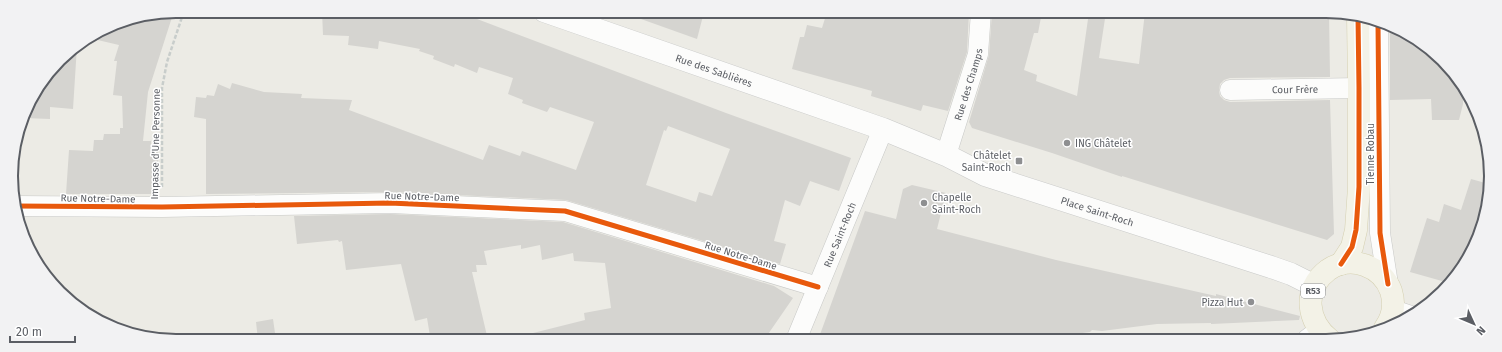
<svg xmlns="http://www.w3.org/2000/svg" width="1502" height="352" viewBox="0 0 1502 352" font-family="'Fira Sans',sans-serif">
<rect width="100%" height="100%" fill="#ecebe5"/>
<!-- building -->
<g fill="#d5d4d0" fill-rule="evenodd">
<path d="M174,11L148,92L143,141H151V151H158L159,194H66L69,150L93,151L94,140H103L104,134H120V128H123L122,96L113,95L117,61H114L119,45L89,38L113,23Z"/>
<path d="M322,11H456L726,113L851,158L839,191L810,181L800,206L785,200L774,241L786,244L780,264L566,200L391,192L206,194V119L194,117L196,97L206,98L207,95L214,96L218,84L230,89L232,83L264,92L302,94L301,98L352,100L349,110L483,160L489,145L520,156L522,151L576,170L594,122L550,107L547,112L522,103L523,100L508,94L513,78L479,67L477,73L455,64L454,67L433,59L434,56L419,51L420,49L379,41L378,49L348,45L349,36L323,35ZM668,126L730,149L712,196L699,192L696,202L646,185L664,130L666,131Z"/>
<path d="M627,12H704L697,39L627,14Z"/>
<path d="M827,12L848,19L849,12H969L967,52L948,111L923,105L921,111L871,96L872,91L792,69L800,37H804L807,25L822,28Z"/>
<path d="M992,12H1042L1038,33H1034L1024,70L1037,75L1036,81L1077,96L1089,12H1106L1099,58L1139,64L1145,12H1329L1330,77L1230,78L1224,80L1220,84L1219,91L1220,96L1224,100L1230,102L1330,100L1334,234L1327,240L1122,176V177L1052,153L972,128L969,122L989,55Z"/>
<path d="M1390,27L1409,33L1457,76L1463,88V104L1459,120H1432L1431,99L1390,100Z"/>
<path d="M77,46L73,109L50,107V119L24,118L28,103L67,52Z"/>
<path d="M1471,179L1489,184L1490,198L1474,249L1449,283L1410,272L1427,218L1439,222L1444,204L1461,210Z"/>
<path d="M912,185L946,193L937,229L1056,260L1216,296V294L1300,316L1299,320L1211,324V323L1157,324L1102,331L1092,330L1090,332L1030,340H818L865,211L896,219L903,189Z"/>
<path d="M390,214L563,222L774,286L793,298L764,340H699V336L686,340H534L533,333L585,320L584,313L611,308L605,263L574,261L573,253L542,260L540,245L521,249V245L484,251L487,265H476L477,272H472L488,340H434V335L430,336L427,318L415,321L401,264L346,270L342,241L339,242L338,240L297,244L294,216Z"/>
<path d="M273,319L276,340H258L256,322Z"/>
</g>
<g fill="none" stroke-linecap="round" stroke-linejoin="round">
<!-- minor casing -->
<g stroke="#c8c9c7" stroke-width="21">
<g id="minor">
<path d="M1378,23L1380,233L1388,284"/>
<path id="s1" d="M1230,90L1359,88"/>
<path id="s2" d="M946,155L978,54L981,12"/>
<path d="M15,206L162,207L390,203L565,211L818,287"/>
<path d="M1393,310L1411,316"/>
<path id="s3" d="M796,340L883,129"/>
</g>
</g>
<!-- secondary casing -->
<g stroke="#c9cac9" stroke-width="23">
<g id="secondary">
<path id="s4" d="M544,11L883,129L946,155L985,175L1271,267L1291,274L1315,286"/>
<path d="M1308,340L1320,331"/>
</g>
</g>
<!-- primary casing -->
<g stroke="#d5d0b1" stroke-width="23">
<g id="primary">
<path d="M1341,264L1352,247L1356,230L1359,187V88L1358,16"/>
<path d="M1330,340C1307,322 1302,289 1328,270C1351,254 1382,266 1391,291C1395,304 1393,317 1385,328"/>
</g>
</g>
<!-- path -->
<path stroke="#c8cdcb" stroke-width="2.5" stroke-dasharray="4 2" stroke-linecap="butt" d="M162,187V88L167,62L184,11"/>
<!-- minor -->
<use href="#minor" stroke="#fcfcfb" stroke-width="20"/>
<!-- secondary -->
<use href="#secondary" stroke="#fcfcfb" stroke-width="22"/>
<!-- primary -->
<use href="#primary" stroke="#f3f2e7" stroke-width="22"/>
<!-- cycleway casing -->
<g stroke="#fff" stroke-width="8">
<g id="cycleway">
<path d="M1378,23L1380,233L1388,284"/>
<path d="M15,206L162,207L390,203L565,211L818,287"/>
<path d="M1341,264L1352,247L1356,230L1359,187V88L1358,16"/>
</g>
</g>
<!-- cycleway -->
<use href="#cycleway" stroke="#e8590c" stroke-width="5"/>
</g>
<!-- markers -->
<g fill="#8e8f91" stroke="#fff" stroke-width="1.5">
<circle cx="1067" cy="143" r="4"/>
<rect x="1015" y="157" width="8" height="8" rx="2"/>
<circle cx="924" cy="203" r="4"/>
<circle cx="1251" cy="302" r="4"/>
</g>
<g text-anchor="middle" stroke-width="3" stroke-linejoin="round" paint-order="stroke">
<!-- shield labels -->
<rect fill="#fff" stroke="#8c8e92" stroke-width="1" x="1301" y="284" width="24" height="14" rx="3"/>
<g font-size="9" font-weight="bold" fill="#5b5e64">
<text x="1313" y="294">R53</text>
</g>
<!-- street labels -->
<g font-size="10" fill="#5b5e64" stroke="#fff">
<text dy="4" stroke="none"><textPath href="#s4" startOffset="180">Rue des Sablières</textPath></text>
<text dy="4" stroke="none"><textPath href="#s2" startOffset="74">Rue des Champs</textPath></text>
<text dy="4" stroke="none"><textPath href="#s1" startOffset="65">Cour Frère</textPath></text>
<text transform="translate(155 144) rotate(-89)" y="4">Impasse d'Une Personne</text>
<text transform="translate(1370 154) rotate(-90)" y="4">Tienne Robau</text>
<text transform="translate(422 196) rotate(2)" y="4">Rue Notre-Dame</text>
<text transform="translate(98 198) rotate(1)" y="4">Rue Notre-Dame</text>
<text dy="4" stroke="none"><textPath href="#s4" startOffset="589">Place Saint-Roch</textPath></text>
<text dy="4" stroke="none"><textPath href="#s3" startOffset="114">Rue Saint-Roch</textPath></text>
<text transform="translate(741 255) rotate(17)" y="4">Rue Notre-Dame</text>
</g>
<!-- poi labels -->
<g font-size="10" fill="#5b5e64" stroke="#fff" text-anchor="start">
<text x="1075" y="147">ING Châtelet</text>
<text x="1011" y="159" text-anchor="end">Châtelet<tspan x="1011" dy="12">Saint-Roch</tspan></text>
<text x="932" y="201">Chapelle<tspan x="932" dy="12">Saint-Roch</tspan></text>
<text x="1243" y="306" text-anchor="end">Pizza Hut</text>
</g>
</g>
<!-- crop -->
<path d="M0 0H1502V352H0ZM176 18H1326A158 158 0 0 1 1484 176V176A158 158 0 0 1 1326 334H176A158 158 0 0 1 18 176V176A158 158 0 0 1 176 18Z" fill="#f2f2f3" fill-rule="evenodd"/>
<path fill="none" stroke="#5b5e64" stroke-width="2" d="M176 18H1326A158 158 0 0 1 1484 176V176A158 158 0 0 1 1326 334H176A158 158 0 0 1 18 176V176A158 158 0 0 1 176 18Z"/>
<!-- north arrow -->
<g transform="translate(1474 324) rotate(134)" stroke="#ffffff" stroke-width="3" paint-order="stroke">
<path d="M0-3L7 15L0 10L-7 15Z" fill="#5b5e64"/>
<text y="-6" font-size="11" font-weight="bold" text-anchor="middle" fill="#5b5e64">N</text>
</g>
<!-- scale -->
<path d="M10 336v6h65v-6" fill="none" stroke="#5b5e64" stroke-width="2"/>
<text x="16" y="336" font-size="12" fill="#5b5e64" stroke="#ffffff" stroke-width="3" paint-order="stroke">20 m</text>
</svg>
